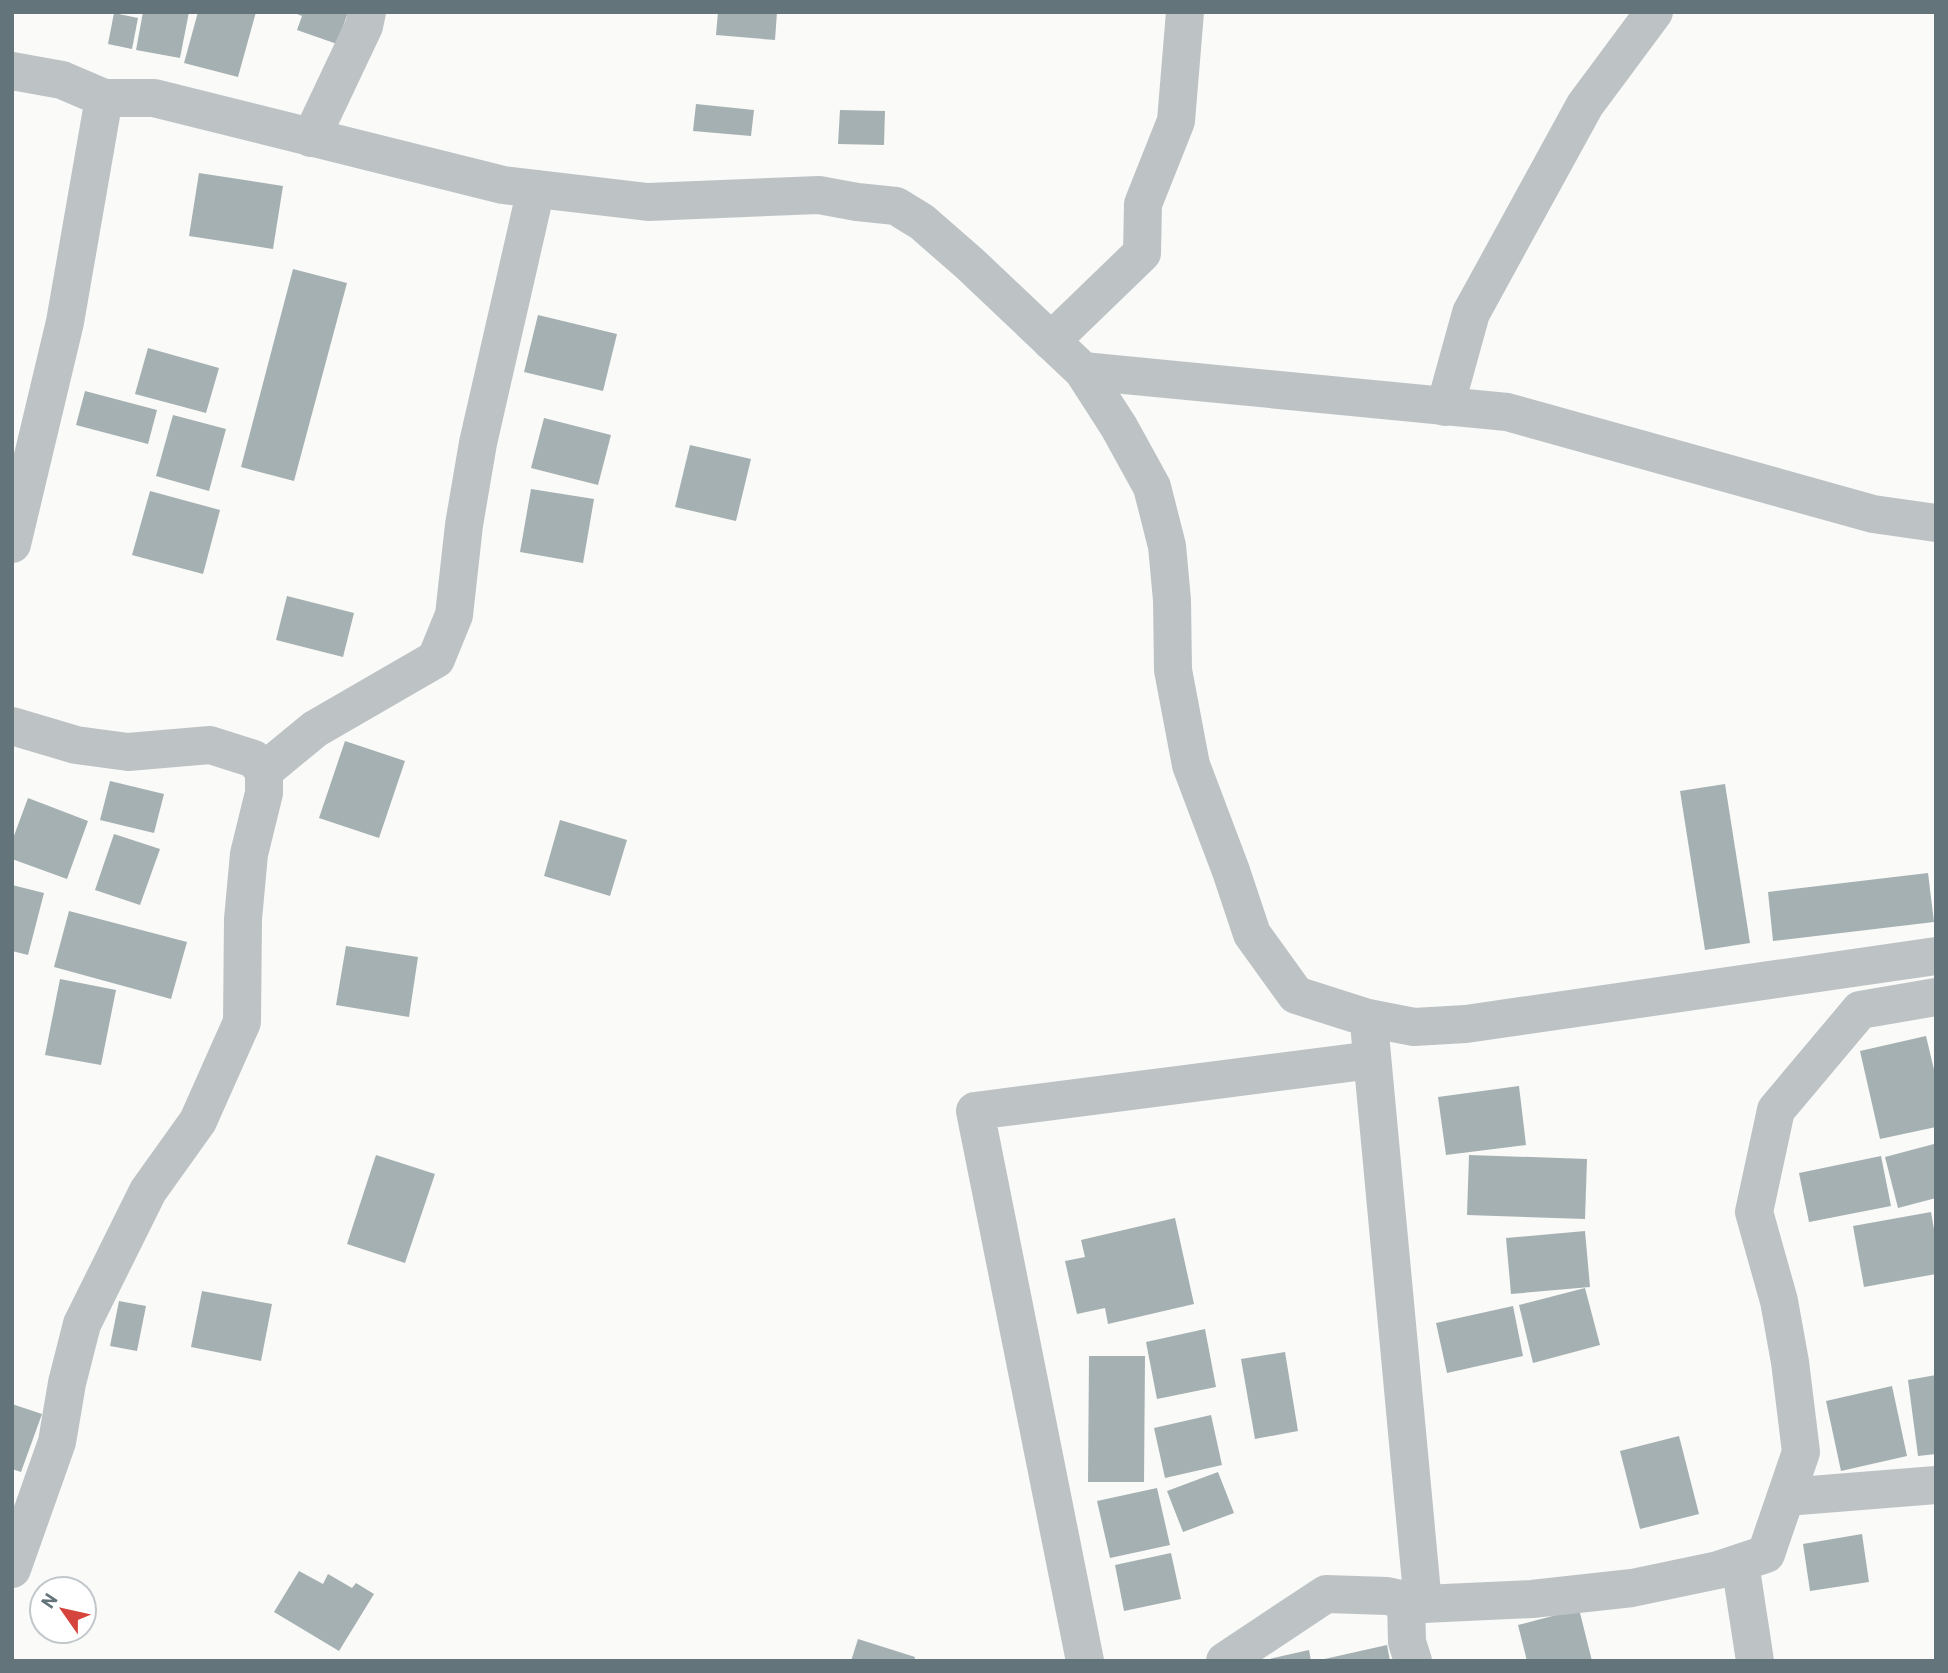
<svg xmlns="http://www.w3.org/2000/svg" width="1948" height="1673" viewBox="0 0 1948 1673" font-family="Barlow,sans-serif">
<rect width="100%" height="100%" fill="#fafaf8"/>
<!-- building -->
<g fill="#a5b0b2">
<path d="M143,12H189L180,58L136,50Z"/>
<path d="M198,12H256L238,77L184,63Z"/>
<path d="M292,12H348L337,44L297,30L302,16Z"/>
<path d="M718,12H777L775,40L716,35Z"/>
<path d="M114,13L138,18L132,49L108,44Z"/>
<path d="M696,104L754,110L751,136L693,131Z"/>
<path d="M840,110L885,111L884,145L838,144Z"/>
<path d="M199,173L283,186L273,249L189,236Z"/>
<path d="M293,269L347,283L294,481L241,467Z"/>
<path d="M538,315L617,334L603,391L524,372Z"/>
<path d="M148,348L219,368L206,413L135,394Z"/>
<path d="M85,391L157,410L148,444L76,425Z"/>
<path d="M173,415L226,429L209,491L156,476Z"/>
<path d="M544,418L611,435L598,485L531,468Z"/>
<path d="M690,445L751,459L736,521L675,507Z"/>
<path d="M531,489L594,499L583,563L520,552Z"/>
<path d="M150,491L220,510L203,574L132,555Z"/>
<path d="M287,596L354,613L343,657L276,640Z"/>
<path d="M345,741L405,761L379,838L319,818Z"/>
<path d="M110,781L164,794L154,833L100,820Z"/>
<path d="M1725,784L1750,943L1705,950L1680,791Z"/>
<path d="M28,798L88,821L67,879L12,859V841Z"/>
<path d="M560,820L627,840L610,896L544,876Z"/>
<path d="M114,834L160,849L140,905L95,890Z"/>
<path d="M1928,873L1934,922L1773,941L1768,892Z"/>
<path d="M12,885L44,893L28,955L12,951Z"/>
<path d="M69,911L187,942L171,999L54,967Z"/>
<path d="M346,946L418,957L409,1017L336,1005Z"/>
<path d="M60,979L116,990L101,1065L45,1055Z"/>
<path d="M1926,1036L1936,1078V1127L1880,1139L1860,1051Z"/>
<path d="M1519,1086L1526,1145L1446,1155L1438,1097Z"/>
<path d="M1934,1144L1936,1198L1898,1208L1885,1157Z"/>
<path d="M376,1155L435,1174L405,1263L347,1244Z"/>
<path d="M1469,1155L1587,1159L1585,1219L1467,1215Z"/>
<path d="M1881,1156L1891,1206L1809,1222L1799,1173Z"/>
<path d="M1931,1212L1936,1241V1274L1864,1287L1853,1226Z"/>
<path d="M1175,1218L1194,1304L1108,1324L1105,1308L1077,1314L1065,1261L1085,1257L1081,1240Z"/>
<path d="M1585,1231L1590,1287L1511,1294L1506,1238Z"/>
<path d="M1585,1288L1600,1345L1533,1363L1519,1305Z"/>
<path d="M202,1291L272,1304L261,1361L191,1347Z"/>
<path d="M119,1301L146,1306L137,1351L110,1346Z"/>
<path d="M1513,1306L1523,1356L1447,1373L1436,1323Z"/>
<path d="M1205,1329L1216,1387L1157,1399L1146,1342Z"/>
<path d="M1285,1352L1298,1431L1255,1439L1241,1359Z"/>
<path d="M1089,1356H1145L1144,1482H1088Z"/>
<path d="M1936,1375V1454L1918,1456L1908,1380Z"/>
<path d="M1892,1386L1907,1456L1841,1471L1826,1401Z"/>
<path d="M12,1404L42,1414L21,1472L12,1469Z"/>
<path d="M1211,1415L1222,1465L1165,1478L1154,1428Z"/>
<path d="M1679,1436L1699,1514L1640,1529L1620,1451Z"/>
<path d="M1218,1472L1234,1513L1183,1532L1167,1491Z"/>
<path d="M1157,1488L1170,1545L1110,1558L1097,1501Z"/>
<path d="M1862,1534L1869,1582L1810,1591L1803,1544Z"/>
<path d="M1171,1553L1181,1599L1124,1611L1115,1565Z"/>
<path d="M299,1571L323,1584L328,1574L352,1588L356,1583L374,1594L339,1651L274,1612Z"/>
<path d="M1579,1609L1592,1661H1527L1518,1625Z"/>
<path d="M858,1639L915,1657L914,1661H851Z"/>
<path d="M1387,1645L1390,1661H1320V1660Z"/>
<path d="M1309,1650L1311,1661H1265V1660Z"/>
</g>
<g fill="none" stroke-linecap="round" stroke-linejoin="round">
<!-- street -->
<g stroke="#bdc3c5" stroke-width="38">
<path d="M12,71L62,80L104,98H154L503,185L648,202L819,195L857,202L896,206L922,222L969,263L1083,371L1119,427L1152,487L1167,546L1172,600L1173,670L1191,765L1231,871L1252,934L1296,995L1368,1018L1414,1027L1466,1024L1936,956"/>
<path d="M311,138L364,26L367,12"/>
<path d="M1051,341L1142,253L1143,204L1176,121L1185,12"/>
<path d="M1083,371L1507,412L1873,514L1936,523"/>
<path d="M1445,407L1471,313L1585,105L1654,12"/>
<path d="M12,544L65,322L104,98"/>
<path d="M12,726L76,745L128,752L210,745L254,759L264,771V793L249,854L243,919L242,1022L198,1121L148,1191L82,1324L67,1383L57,1442L12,1569"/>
<path d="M264,771L315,729L436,659L454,615L464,525L478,443L536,189"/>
<path d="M1370,1034L1423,1604"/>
<path d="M1786,1497L1936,1485"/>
<path d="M1740,1563L1755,1661"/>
<path d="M1406,1600L1407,1642L1413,1661"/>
<path d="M1085,1661L975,1111L1372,1060"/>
<path d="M1225,1661L1326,1594L1387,1596L1423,1604L1532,1599L1632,1588L1718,1570L1766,1554L1801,1452L1790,1362L1779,1301L1754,1212L1776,1110L1860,1010L1936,997"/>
</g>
</g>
<!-- border -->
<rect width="1948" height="1673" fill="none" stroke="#63747a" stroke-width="28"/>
<!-- north arrow -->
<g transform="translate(63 1610) rotate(304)"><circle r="33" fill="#ffffff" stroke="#c1c7ca" stroke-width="2"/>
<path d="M0-5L12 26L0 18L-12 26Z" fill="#d5453d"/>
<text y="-10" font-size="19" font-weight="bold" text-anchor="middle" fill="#63747a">N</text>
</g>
</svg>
